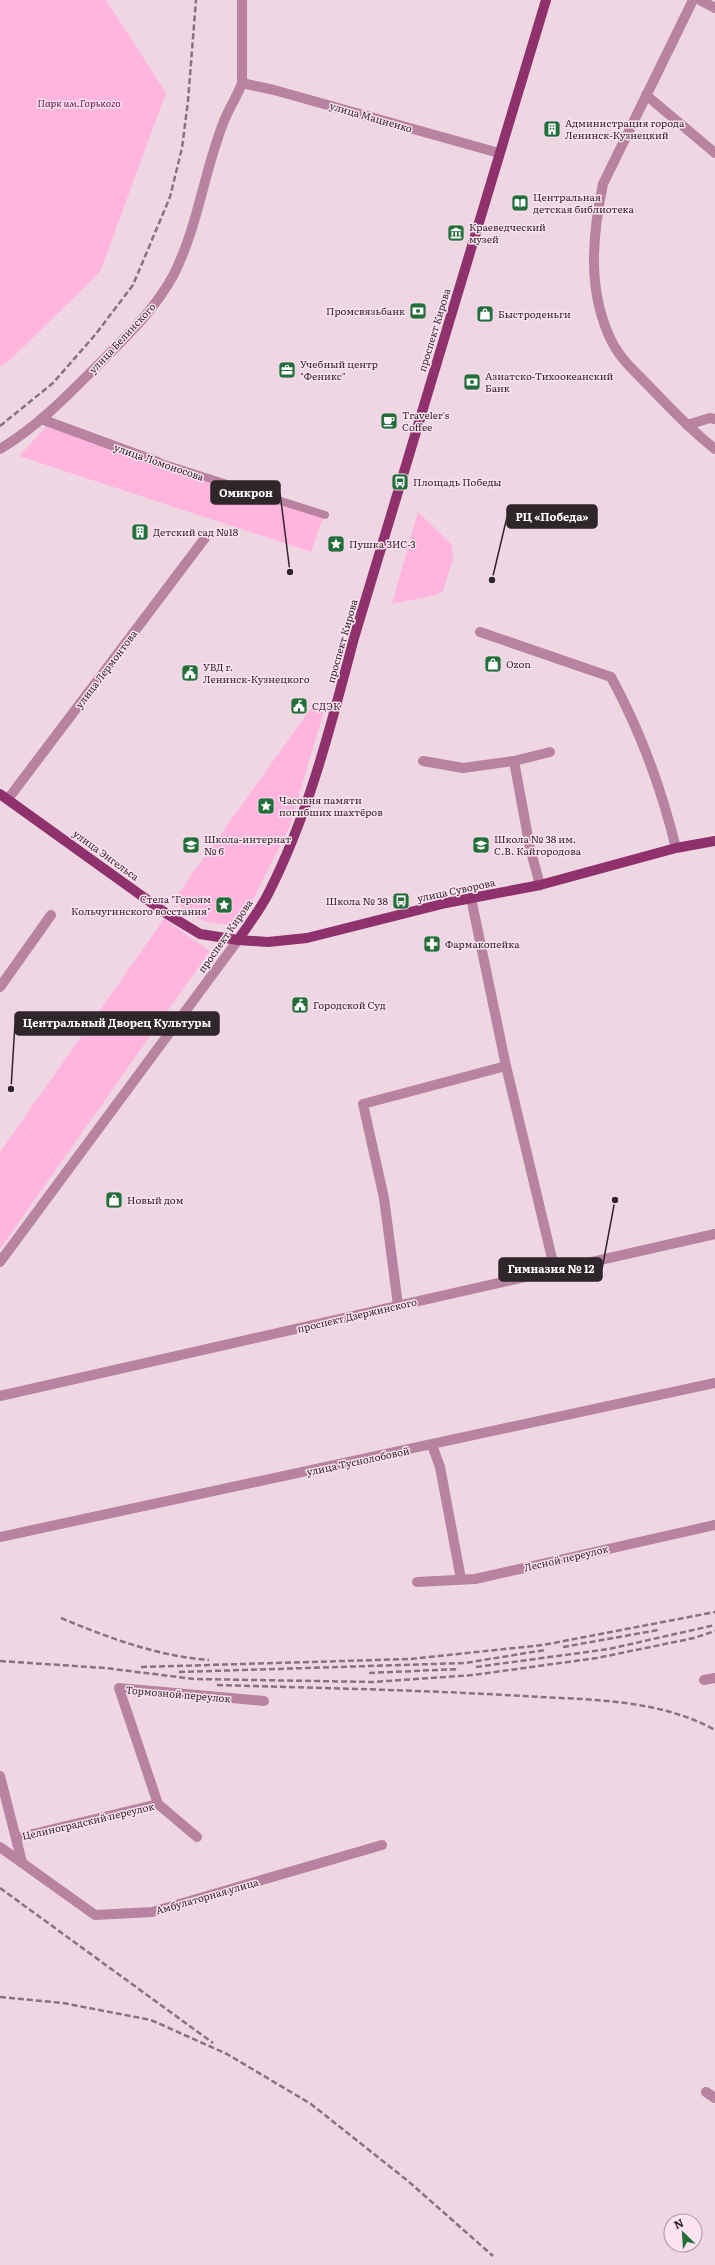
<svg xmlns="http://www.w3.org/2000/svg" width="715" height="2265" viewBox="0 0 715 2265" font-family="Literata,serif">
<rect width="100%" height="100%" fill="#efd6e3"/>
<!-- green -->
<g fill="#ffb5de">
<path d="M0,0H106L166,93L100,272L8,362L0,367Z"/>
<path d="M50,423L325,512L311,552L19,456Z"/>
<path d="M418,512L452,545L453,559L443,591L435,595L392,604Z"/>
<path d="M314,704L325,708L289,828L245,915L228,925L203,921L173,901Z"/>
<path d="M164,919L210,951L0,1249V1152Z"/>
</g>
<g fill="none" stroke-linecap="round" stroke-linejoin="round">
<!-- pedestrian -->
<path stroke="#b883a0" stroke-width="8" d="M158,462L325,515"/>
<!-- minor -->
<g stroke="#b883a0" stroke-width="10">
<path d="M700,0L715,8"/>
<path d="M242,83V0"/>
<path d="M646,95L715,153"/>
<path d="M41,419L158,462"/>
<path d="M687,425L710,418L715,419"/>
<path d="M480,632L611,677C641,732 661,787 676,848"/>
<path d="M423,761L463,768L514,761L550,752"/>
<path d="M514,761L530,848L540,885"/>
<path d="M8,799L205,538"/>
<path d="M471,898L506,1066L555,1271"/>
<path d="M0,987L51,915"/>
<path d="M398,1305L384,1198L363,1104L506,1066"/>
<path d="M432,1445L440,1467L461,1579"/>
<path d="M0,1537L715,1383"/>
<path d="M417,1582L475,1579L715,1525"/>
<path d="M704,1680L715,1678"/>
<path d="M0,1776L22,1862"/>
<path d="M158,1804L119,1688L264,1701"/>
<path d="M16,1838L158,1804L197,1837"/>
<path d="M0,1847L95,1915L152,1912L382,1845"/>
<path d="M706,2092L715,2098"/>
</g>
<!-- tertiary -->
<g stroke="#b883a0" stroke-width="10">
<path d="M693,0L603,184C592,237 587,292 612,342C620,358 634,371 647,384C669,407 690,429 715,449"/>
<path d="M0,449C37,427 67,396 97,366C125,338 155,310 174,274C198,226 204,171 224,121C229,108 237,97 242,83L274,90L499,153"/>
<path d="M0,1262L238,940"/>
<path d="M0,1396L715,1234"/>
</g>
<!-- primary -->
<g stroke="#8e316c" stroke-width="10">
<path d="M0,794L167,914L200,934L238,940L268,942L307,938L446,903L540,885L676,848L715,841"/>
<path d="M238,940C248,925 260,910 268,894C309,814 331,725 354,638L546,0"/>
</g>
<!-- rail -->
<g stroke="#84747c" stroke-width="2.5" stroke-dasharray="6 3" stroke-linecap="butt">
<path d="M0,426L53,383L95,335L133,285L170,197L182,148L188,101L196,0"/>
<path d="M61,1618C109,1638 157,1656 209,1660"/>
<path d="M563,1647L658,1630"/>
<path d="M0,1661L105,1668L194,1679L373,1682L473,1675L597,1658L694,1638L715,1631"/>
<path d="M141,1667L410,1659L543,1645L715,1612"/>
<path d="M476,1667L609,1649L715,1625"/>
<path d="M179,1672L465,1663L545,1650"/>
<path d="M369,1673L459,1669"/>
<path d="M217,1685C319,1688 421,1690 523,1696C587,1700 657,1698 715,1730"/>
<path d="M0,1888L213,2043"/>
<path d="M0,1997L63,2003L151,2020L227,2054L311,2104L408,2181L493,2256"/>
</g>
</g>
<!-- icons -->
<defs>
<g id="building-square" transform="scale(0.9)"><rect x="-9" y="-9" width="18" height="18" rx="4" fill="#246e3c" stroke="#fde3f0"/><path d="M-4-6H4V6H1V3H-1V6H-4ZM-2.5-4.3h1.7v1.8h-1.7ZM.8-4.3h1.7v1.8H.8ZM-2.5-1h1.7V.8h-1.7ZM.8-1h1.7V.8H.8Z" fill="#fff"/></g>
<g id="library-square" transform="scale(0.9)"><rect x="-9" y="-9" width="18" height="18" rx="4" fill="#246e3c" stroke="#fde3f0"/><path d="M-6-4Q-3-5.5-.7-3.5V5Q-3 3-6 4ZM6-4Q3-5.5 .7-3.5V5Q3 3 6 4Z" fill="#fff"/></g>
<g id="museum-square" transform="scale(0.9)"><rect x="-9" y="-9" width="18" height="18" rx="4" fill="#246e3c" stroke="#fde3f0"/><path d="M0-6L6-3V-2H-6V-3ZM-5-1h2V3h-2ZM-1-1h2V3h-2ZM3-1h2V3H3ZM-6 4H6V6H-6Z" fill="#fff"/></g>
<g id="bank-square" transform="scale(0.9)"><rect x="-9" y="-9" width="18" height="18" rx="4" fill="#246e3c" stroke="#fde3f0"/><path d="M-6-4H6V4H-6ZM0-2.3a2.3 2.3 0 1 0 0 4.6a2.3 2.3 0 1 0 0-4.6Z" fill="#fff"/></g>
<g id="shop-square" transform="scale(0.9)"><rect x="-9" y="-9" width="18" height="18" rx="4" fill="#246e3c" stroke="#fde3f0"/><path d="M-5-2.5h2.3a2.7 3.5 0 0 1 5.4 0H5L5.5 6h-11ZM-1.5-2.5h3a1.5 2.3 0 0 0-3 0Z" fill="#fff"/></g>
<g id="office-square" transform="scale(0.9)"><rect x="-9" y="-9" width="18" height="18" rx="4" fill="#246e3c" stroke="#fde3f0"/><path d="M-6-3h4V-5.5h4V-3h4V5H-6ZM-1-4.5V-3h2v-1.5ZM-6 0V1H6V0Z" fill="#fff"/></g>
<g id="cafe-square" transform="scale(0.9)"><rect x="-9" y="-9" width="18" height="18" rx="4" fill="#246e3c" stroke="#fde3f0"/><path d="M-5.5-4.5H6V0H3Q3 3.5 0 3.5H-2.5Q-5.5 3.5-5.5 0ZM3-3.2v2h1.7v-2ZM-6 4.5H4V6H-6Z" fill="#fff"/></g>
<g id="bus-square" transform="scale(0.9)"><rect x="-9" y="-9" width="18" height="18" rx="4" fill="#246e3c" stroke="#fde3f0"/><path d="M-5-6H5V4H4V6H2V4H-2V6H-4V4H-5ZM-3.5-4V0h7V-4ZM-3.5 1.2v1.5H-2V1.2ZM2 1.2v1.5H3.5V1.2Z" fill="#fff"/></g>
<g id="sight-square" transform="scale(0.9)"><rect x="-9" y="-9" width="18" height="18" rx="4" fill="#246e3c" stroke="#fde3f0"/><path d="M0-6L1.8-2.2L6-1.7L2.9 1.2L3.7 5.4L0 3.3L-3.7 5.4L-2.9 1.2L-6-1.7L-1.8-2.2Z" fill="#fff"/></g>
<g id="civic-square" transform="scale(0.9)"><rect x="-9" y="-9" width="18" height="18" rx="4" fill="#246e3c" stroke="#fde3f0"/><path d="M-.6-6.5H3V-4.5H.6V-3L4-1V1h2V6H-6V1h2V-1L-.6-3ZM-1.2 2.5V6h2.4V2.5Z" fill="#fff"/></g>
<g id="school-square" transform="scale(0.9)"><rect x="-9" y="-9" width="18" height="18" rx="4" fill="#246e3c" stroke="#fde3f0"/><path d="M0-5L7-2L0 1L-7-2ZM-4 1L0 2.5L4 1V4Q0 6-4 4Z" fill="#fff"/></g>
<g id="pharmacy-square" transform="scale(0.9)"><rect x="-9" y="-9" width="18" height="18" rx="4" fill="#246e3c" stroke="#fde3f0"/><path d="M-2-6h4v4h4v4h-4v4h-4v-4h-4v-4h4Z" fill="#fff"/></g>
</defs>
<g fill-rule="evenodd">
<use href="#building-square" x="552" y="129"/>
<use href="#library-square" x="520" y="203"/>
<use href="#museum-square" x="456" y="233"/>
<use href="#bank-square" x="418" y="311"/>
<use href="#shop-square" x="485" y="314"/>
<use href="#office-square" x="287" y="370"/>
<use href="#bank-square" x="472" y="382"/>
<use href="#cafe-square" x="389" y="421"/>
<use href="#bus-square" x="400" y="482"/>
<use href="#building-square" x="140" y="532"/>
<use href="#sight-square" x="336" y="544"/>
<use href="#shop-square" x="493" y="664"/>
<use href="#civic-square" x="190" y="673"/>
<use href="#civic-square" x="299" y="706"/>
<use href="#sight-square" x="266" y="806"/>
<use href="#school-square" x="191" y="845"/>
<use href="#school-square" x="481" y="845"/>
<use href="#bus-square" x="401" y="901"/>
<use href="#sight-square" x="224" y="905"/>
<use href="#pharmacy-square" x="432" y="944"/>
<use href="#civic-square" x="300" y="1005"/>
<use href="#shop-square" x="114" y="1200"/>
</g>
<g text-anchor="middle" stroke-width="3" stroke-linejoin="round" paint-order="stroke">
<!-- park labels -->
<g font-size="10" font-style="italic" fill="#670c4a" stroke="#fde3f0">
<text x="79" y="107">Парк им.Горького</text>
</g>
<!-- street labels -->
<g font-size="10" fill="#2f262b" stroke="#fde3f0">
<text transform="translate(371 117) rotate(16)" y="4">улица Мациенко</text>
<text transform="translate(434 330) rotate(-73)" y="4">проспект Кирова</text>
<text transform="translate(122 338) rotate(-47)" y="4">улица Белинского</text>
<text transform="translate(159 462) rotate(19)" y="4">улица Ломоносова</text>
<text transform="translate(342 641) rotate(-74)" y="4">проспект Кирова</text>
<text transform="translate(106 669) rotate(-53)" y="4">улица Лермонтова</text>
<text transform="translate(106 855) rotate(36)" y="4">улица Энгельса</text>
<text transform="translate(456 890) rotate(-12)" y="4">улица Суворова</text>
<text transform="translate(225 936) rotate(-55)" y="4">проспект Кирова</text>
<text transform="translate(357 1315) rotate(-13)" y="4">проспект Дзержинского</text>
<text transform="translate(358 1461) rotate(-12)" y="4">улица Туснолобовой</text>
<text transform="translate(566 1558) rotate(-13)" y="4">Лесной переулок</text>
<text transform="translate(178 1694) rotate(5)" y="4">Тормозной переулок</text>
<text transform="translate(88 1821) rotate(-13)" y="4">Целиноградский переулок</text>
<text transform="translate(207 1896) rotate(-16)" y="4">Амбулаторная улица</text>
</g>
<!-- poi labels -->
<g font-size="10" fill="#2f262b" stroke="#fde3f0" text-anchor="start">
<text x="565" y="127">Администрация города<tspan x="565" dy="12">Ленинск-Кузнецкий</tspan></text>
<text x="533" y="201">Центральная<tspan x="533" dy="12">детская библиотека</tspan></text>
<text x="469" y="231">Краеведческий<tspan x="469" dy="12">музей</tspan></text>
<text x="405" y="315" text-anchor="end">Промсвязьбанк</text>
<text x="498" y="318">Быстроденьги</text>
<text x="300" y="368">Учебный центр<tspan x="300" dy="12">"Феникс"</tspan></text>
<text x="485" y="380">Азиатско-Тихоокеанский<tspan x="485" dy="12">Банк</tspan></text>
<text x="402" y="419">Traveler's<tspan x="402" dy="12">Coffee</tspan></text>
<text x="413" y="486">Площадь Победы</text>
<text x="153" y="536">Детский сад №18</text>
<text x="349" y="548">Пушка ЗИС-3</text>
<text x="506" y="668">Ozon</text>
<text x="203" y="671">УВД г.<tspan x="203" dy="12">Ленинск-Кузнецкого</tspan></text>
<text x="312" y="710">СДЭК</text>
<text x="279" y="804">Часовня памяти<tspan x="279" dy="12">погибших шахтёров</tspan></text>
<text x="204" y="843">Школа-интернат<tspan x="204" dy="12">№ 6</tspan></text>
<text x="494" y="843">Школа № 38 им.<tspan x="494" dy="12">С.В. Кайгородова</tspan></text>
<text x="211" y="903" text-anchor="end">Стела "Героям<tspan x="211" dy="12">Кольчугинского восстания"</tspan></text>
<text x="388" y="905" text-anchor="end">Школа № 38</text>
<text x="445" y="948">Фармакопейка</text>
<text x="313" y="1009">Городской Суд</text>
<text x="127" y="1204">Новый дом</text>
</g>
</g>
<!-- callouts -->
<path fill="none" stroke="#2f262b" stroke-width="1.5" d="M290 572L280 493M492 580L507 517M11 1089L15 1023M615 1200L602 1269"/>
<g fill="#2f262b" stroke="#fde3f0" stroke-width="1.5">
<circle cx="290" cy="572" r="4"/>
<circle cx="492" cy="580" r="4"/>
<circle cx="11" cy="1089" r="4"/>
<circle cx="615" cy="1200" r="4"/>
</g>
<g fill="#2f262b" stroke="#2f262b" stroke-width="1.5">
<rect x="211" y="481" width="69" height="23" rx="4"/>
<rect x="507" y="505" width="90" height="23" rx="4"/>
<rect x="15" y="1012" width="204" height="23" rx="4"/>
<rect x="499" y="1258" width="103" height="23" rx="4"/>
</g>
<g font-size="11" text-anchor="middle" font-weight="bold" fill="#fff">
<text x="246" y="497">Омикрон</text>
<text x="552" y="521">РЦ «Победа»</text>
<text x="117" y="1027">Центральный Дворец Культуры</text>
<text x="551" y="1273">Гимназия № 12</text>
</g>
<!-- north arrow -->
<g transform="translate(683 2233) rotate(335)"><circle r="19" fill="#fde3f0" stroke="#ab97a1"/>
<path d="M0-3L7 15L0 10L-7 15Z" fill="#246e3c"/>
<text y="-6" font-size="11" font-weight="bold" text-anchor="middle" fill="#2f262b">N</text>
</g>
</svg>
